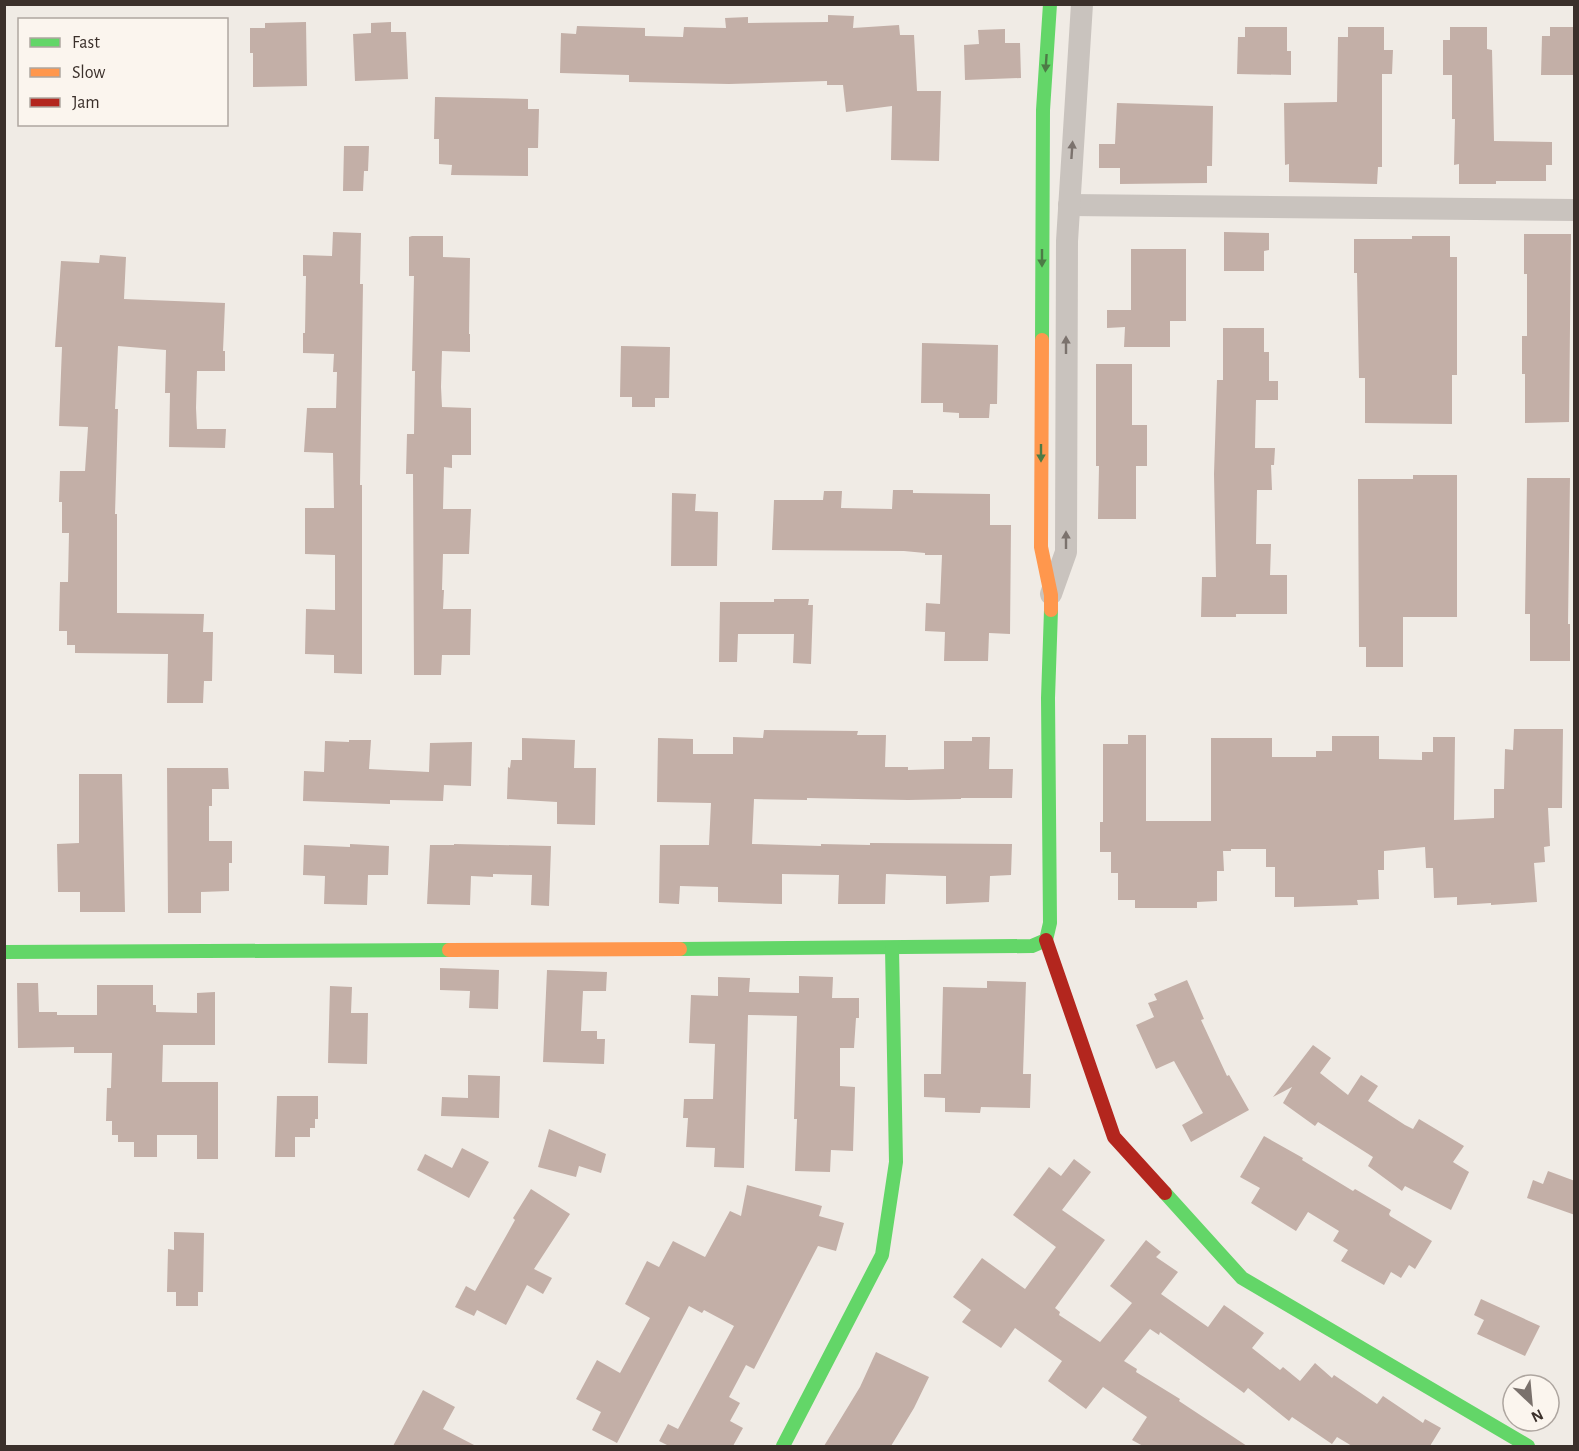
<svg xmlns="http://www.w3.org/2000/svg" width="1579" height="1451" viewBox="0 0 1579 1451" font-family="'Alegreya Sans',sans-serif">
<rect width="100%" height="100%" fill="#f0ebe5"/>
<!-- building -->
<g fill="#c3afa7">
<path d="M828,15L854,16L853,28L899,25L900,35H914L917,91H941L939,161L891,160L892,106L846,112L843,85H827V81L729,84L629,82V75L560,73L561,33L576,34L577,26L645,28V36L683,37L684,27L726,28L725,18L748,17V23L828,22Z"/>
<path d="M306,22L307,86L253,87V53H250V28H265V23Z"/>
<path d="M391,22V32H406L408,79L355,81L353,34L371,33V23Z"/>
<path d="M1245,27H1287V51H1291V75L1237,74L1238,37H1245Z"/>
<path d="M1348,27H1384V50H1393L1392,74H1382V167H1378L1377,184L1289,182V164L1285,165L1284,103L1337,102L1338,37H1348Z"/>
<path d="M1450,27H1487V49L1492,50L1494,141L1552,142V165H1546V181H1496V184H1459V164L1454,165L1455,119H1452V75H1443V40H1450Z"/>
<path d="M1550,27H1575V75H1541L1542,36H1550Z"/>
<path d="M1005,29V43H1020L1021,78L965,80L964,45L979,44L978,30Z"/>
<path d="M435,97L528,99V109H539L538,148H528V176L451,175L452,165L439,164V139H434Z"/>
<path d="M1117,103L1213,106L1212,166H1207V183L1120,184V168H1099V144H1115Z"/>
<path d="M344,146H369L368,171H364L363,191H343Z"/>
<path d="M333,232L361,233L360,284H363L360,485H362V674L334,673V655L305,654L306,609L335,610V555L305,554V508H334L333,453L304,452L307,408H336L337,372H333L334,354L303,353V333H305L306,276H303V255L332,256Z"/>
<path d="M1224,232L1269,233V250L1264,251V271H1224Z"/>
<path d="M1524,234H1571L1569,422L1525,423V374H1522V336H1527V274H1524Z"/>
<path d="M412,236H443V257L470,258L469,334H470V352L442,351L441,387L442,407L471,408V455H452V468L444,467L443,509H471L469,554H443L442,590H444L443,609H471L470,655H442L441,675H414L413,474H406L407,434H414L415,371H412L414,276H409V237Z"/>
<path d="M1412,236H1450V257H1457V375H1452V424L1365,423V378H1359L1357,273H1354V239H1412Z"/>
<path d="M1131,249H1186V321H1170V347H1124L1125,327L1107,328V310H1131Z"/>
<path d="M100,255L126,257L124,299L225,303L223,351H225V371H197L196,408L197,429H226L225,448L169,447L170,393H165L166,350L118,346L115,409H118L115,514H117V613L204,614L203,632H213L212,681H204L203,703H167L168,654L75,653V645H67V631H59L60,582H68L69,533H62V502H59L60,471H85L88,427L59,426L62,347H55L61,261L99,263Z"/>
<path d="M1223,328H1264V352H1269V381H1278V400H1256L1255,448H1275L1274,465H1271L1272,490H1257L1256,544H1271L1270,575H1287V614H1236V617H1201L1202,577H1216L1214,474L1217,380H1223Z"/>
<path d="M922,343L998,345L997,404H990L989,418H959V413L943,412V403H921Z"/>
<path d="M621,346L670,347L669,398H655V407H632V397H620Z"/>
<path d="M1096,364H1132V425H1147V466H1136V519H1098L1099,466H1096Z"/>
<path d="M1413,475H1457V617H1403V667H1366V647H1359L1358,479H1413Z"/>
<path d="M1527,478H1570L1568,624H1570V661H1530V614H1525Z"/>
<path d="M893,490H913V493L990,494V525H1011L1010,634L989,633L988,661H944L945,632L925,631L926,603L940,604L942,555H925V553L904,551L772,550L774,500H823L824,491H842L841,508L892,509Z"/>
<path d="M672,493L696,494L695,511L718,512L717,566H671Z"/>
<path d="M774,599H809L808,605H813L811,664L793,663L794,634H738L737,662H719L720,602H774Z"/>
<path d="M1514,729H1563L1562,808H1548L1550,846L1544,847L1545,862L1534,863L1537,902L1491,905V903L1457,905V897L1434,898L1433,868H1426L1425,847L1384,851V870H1378L1379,899L1357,900L1358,905L1294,907V897H1275V867H1266V849H1231V851H1223L1224,871H1217V901L1197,902V908H1135V900H1118V873H1111V852H1100V822H1103V744H1128V735H1146V821H1211V738H1272V757H1316V751H1332V736H1379V759L1422,760V752H1433V737H1455L1454,820L1494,818V789H1504L1505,749L1513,750Z"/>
<path d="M764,730L858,731L857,735H886L885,767H908V770L944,769V741H972V737H990L989,769H1013L1012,798H961V799L908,800L807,798V800L754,799L752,844L821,846V844L870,845V843L1012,844L1011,875L990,876L989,902L946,904V876L886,874L885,904H838L839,875L782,874V904L718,902V887L680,886L679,904L659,903L660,845H709L711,803L657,802L658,738L693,739V754H733V737L763,738Z"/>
<path d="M522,738L575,740L574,768H596L595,825L557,824V802L507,799L508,767L510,768L511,760H522Z"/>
<path d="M349,740H371L369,769L429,772L430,743L472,742L471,786L444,785L443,801L390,800V804L303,801L304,771L324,772L325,741L349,742Z"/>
<path d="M167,768H228L229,789H212V806H209V841H232V863H229V891L201,892V913H168Z"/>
<path d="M79,774H122L125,912H80V892H58L57,844L79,843Z"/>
<path d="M350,844L389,846L388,875H368L367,905L324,904L325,876L303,875L304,845L350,847Z"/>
<path d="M454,844L551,846L549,906L531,905L532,875L493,874V877L471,876L470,905L427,904L430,845H454Z"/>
<path d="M440,968L499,970L498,1009L469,1008L470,991L440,990Z"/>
<path d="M547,970L607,972L606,991H583L581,1031H597V1039H605L604,1064L543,1062Z"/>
<path d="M799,976L833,977L832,998H859V1018H856L854,1048H840V1086L855,1087L853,1151L831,1150L830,1172L795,1171L797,1119H794L797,1016L748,1015L744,1168L714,1167L715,1148L686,1147L688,1118H683L684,1099H713L715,1044L689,1043L691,995L718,996V977L750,978L749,992L799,993Z"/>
<path d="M1187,980L1204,1019L1201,1020L1227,1076L1229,1075L1249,1110L1191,1142L1182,1125L1203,1113L1174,1061L1156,1069L1136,1025L1154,1017L1148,1003L1157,1000L1154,994Z"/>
<path d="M987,981L1026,982L1023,1074H1031L1030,1108L981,1107L980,1113L945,1112V1098L924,1097V1074H941L943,987L987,988Z"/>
<path d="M17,983H38L39,1012H57V1015H97V985H153V1005H156V1012L197,1013V993L215,992V1045H163L162,1082H218V1159H197V1135H157V1157H134V1142H118V1135H112V1121H106L107,1088H111L112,1053H74V1047L18,1048Z"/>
<path d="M330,986L352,987L351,1013H368L367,1064L328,1063Z"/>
<path d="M1313,1045L1331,1058L1320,1073L1348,1095L1361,1075L1378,1086L1368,1101L1405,1125L1413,1129L1419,1119L1464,1146L1453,1162L1469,1172L1451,1210L1405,1186L1402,1191L1368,1166L1373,1157L1318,1122L1315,1126L1283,1103L1292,1087L1273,1097Z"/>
<path d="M468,1075L500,1076L499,1118L441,1116L442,1097L468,1098Z"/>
<path d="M277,1096H318V1119H315V1128H310V1137H295V1157H275Z"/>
<path d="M549,1129L606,1154L601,1173L579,1166L576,1177L538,1167Z"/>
<path d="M1264,1136L1303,1158L1302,1160L1353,1191L1355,1189L1391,1210L1389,1214L1390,1216L1432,1241L1415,1269L1409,1265L1401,1278L1391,1272L1384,1285L1341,1261L1348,1250L1333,1241L1339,1231L1308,1212L1296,1231L1251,1203L1260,1188L1240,1177Z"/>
<path d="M462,1148L489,1162L469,1198L417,1170L425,1154L452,1168Z"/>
<path d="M1074,1159L1091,1172L1062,1210L1105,1240L1055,1308L1060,1312L1059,1315L1100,1342L1132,1303L1110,1286L1146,1240L1161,1252L1156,1257L1178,1272L1161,1294L1208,1327L1224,1305L1264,1333L1252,1348L1280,1370L1283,1367L1300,1381L1315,1363L1332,1378L1334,1375L1377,1404L1383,1396L1423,1423L1425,1419L1441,1428L1430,1446H1352L1337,1437L1332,1444L1292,1417L1289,1421L1248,1388L1244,1393L1160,1332L1159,1335L1150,1329L1124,1361L1137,1369L1136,1372L1180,1399L1179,1401L1247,1446H1143L1132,1440L1147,1417L1103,1387L1086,1409L1048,1381L1062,1361L1015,1328L1001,1348L962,1322L971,1310L953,1297L982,1258L1025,1289L1056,1247L1013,1215L1049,1167L1061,1176Z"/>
<path d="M1548,1171L1575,1181V1215L1527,1198L1533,1180L1543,1184Z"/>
<path d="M747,1185L822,1206L819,1216L844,1223L836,1251L818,1246L754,1369L746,1365L729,1397L740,1403L730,1421L743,1428L733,1446H669L659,1441L668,1424L678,1429L734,1326L704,1310L702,1313L689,1306L617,1443L592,1430L601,1412L576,1399L597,1360L620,1373L650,1318L625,1304L647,1261L659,1267L673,1241L705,1257L730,1211L741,1216Z"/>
<path d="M531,1189L570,1214L534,1269L552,1278L543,1294L527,1285L506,1325L477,1310L474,1316L455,1307L466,1286L475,1291L515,1220L513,1218Z"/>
<path d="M174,1232L204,1233L203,1292H198V1306H176V1292H167L168,1249L174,1250Z"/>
<path d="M1481,1299L1540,1326L1525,1356L1477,1334L1484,1320L1474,1315Z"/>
<path d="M876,1352L929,1377L914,1408L891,1446H824L860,1387Z"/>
<path d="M423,1390L455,1407L443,1429L476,1446H393Z"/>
</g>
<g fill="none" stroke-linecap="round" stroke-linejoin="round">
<!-- street -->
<g stroke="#c9c3be" stroke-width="22">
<path d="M1069,205L1574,210"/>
<path d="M1051,594L1066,552L1067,241L1082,4"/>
</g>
<!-- fast -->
<g stroke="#63d668" stroke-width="14">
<path d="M1042,340L1043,110L1050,4"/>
<path d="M680,949L1032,946L1046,940L1050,923L1048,698L1051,610"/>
<path d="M4,952L449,950"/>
<path d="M1165,1193L1242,1278L1528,1446"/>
<path d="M783,1446L882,1255L896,1162L892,948"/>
</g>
<!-- slow -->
<g stroke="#ff974d" stroke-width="14">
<path d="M1042,340L1041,547L1051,595V610"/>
<path d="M449,950L680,949"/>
</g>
<!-- jam -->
<path stroke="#b3261e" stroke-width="14" d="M1046,940L1114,1137L1165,1193"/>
</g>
<!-- one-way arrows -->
<defs><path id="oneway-solid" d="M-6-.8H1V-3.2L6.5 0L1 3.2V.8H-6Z" transform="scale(1.5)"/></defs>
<g fill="#4d7b46">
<use href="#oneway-solid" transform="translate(1046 63) rotate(94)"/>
<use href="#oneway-solid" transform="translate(1042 258) rotate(90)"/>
<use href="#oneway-solid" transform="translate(1041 453) rotate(90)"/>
</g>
<g fill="#7b726d">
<use href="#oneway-solid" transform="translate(1072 150) rotate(-86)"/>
<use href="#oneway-solid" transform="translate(1066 345) rotate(-90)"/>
<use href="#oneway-solid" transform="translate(1066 540) rotate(-90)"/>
</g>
<!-- border -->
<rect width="1579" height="1451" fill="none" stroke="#3b302b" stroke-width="12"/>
<!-- legend -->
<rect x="18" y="18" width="210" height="108" fill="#fbf5ee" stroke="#aea6a0" stroke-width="1.5"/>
<rect x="30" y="38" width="30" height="9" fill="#63d668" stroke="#aea6a0" stroke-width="1.5"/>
<text x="72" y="48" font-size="18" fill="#3b302b">Fast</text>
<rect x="30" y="68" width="30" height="9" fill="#ff974d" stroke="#aea6a0" stroke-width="1.5"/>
<text x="72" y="78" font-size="18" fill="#3b302b">Slow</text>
<rect x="30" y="98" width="30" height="9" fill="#b3261e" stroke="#aea6a0" stroke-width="1.5"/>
<text x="72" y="108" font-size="18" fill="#3b302b">Jam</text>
<!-- north arrow -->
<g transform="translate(1531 1403) rotate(154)"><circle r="28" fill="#fbf5ee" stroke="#aea6a0" stroke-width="1.5"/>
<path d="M0-4.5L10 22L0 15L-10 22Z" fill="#7a716c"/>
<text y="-9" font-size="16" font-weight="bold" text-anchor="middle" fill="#3b302b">N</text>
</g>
</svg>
